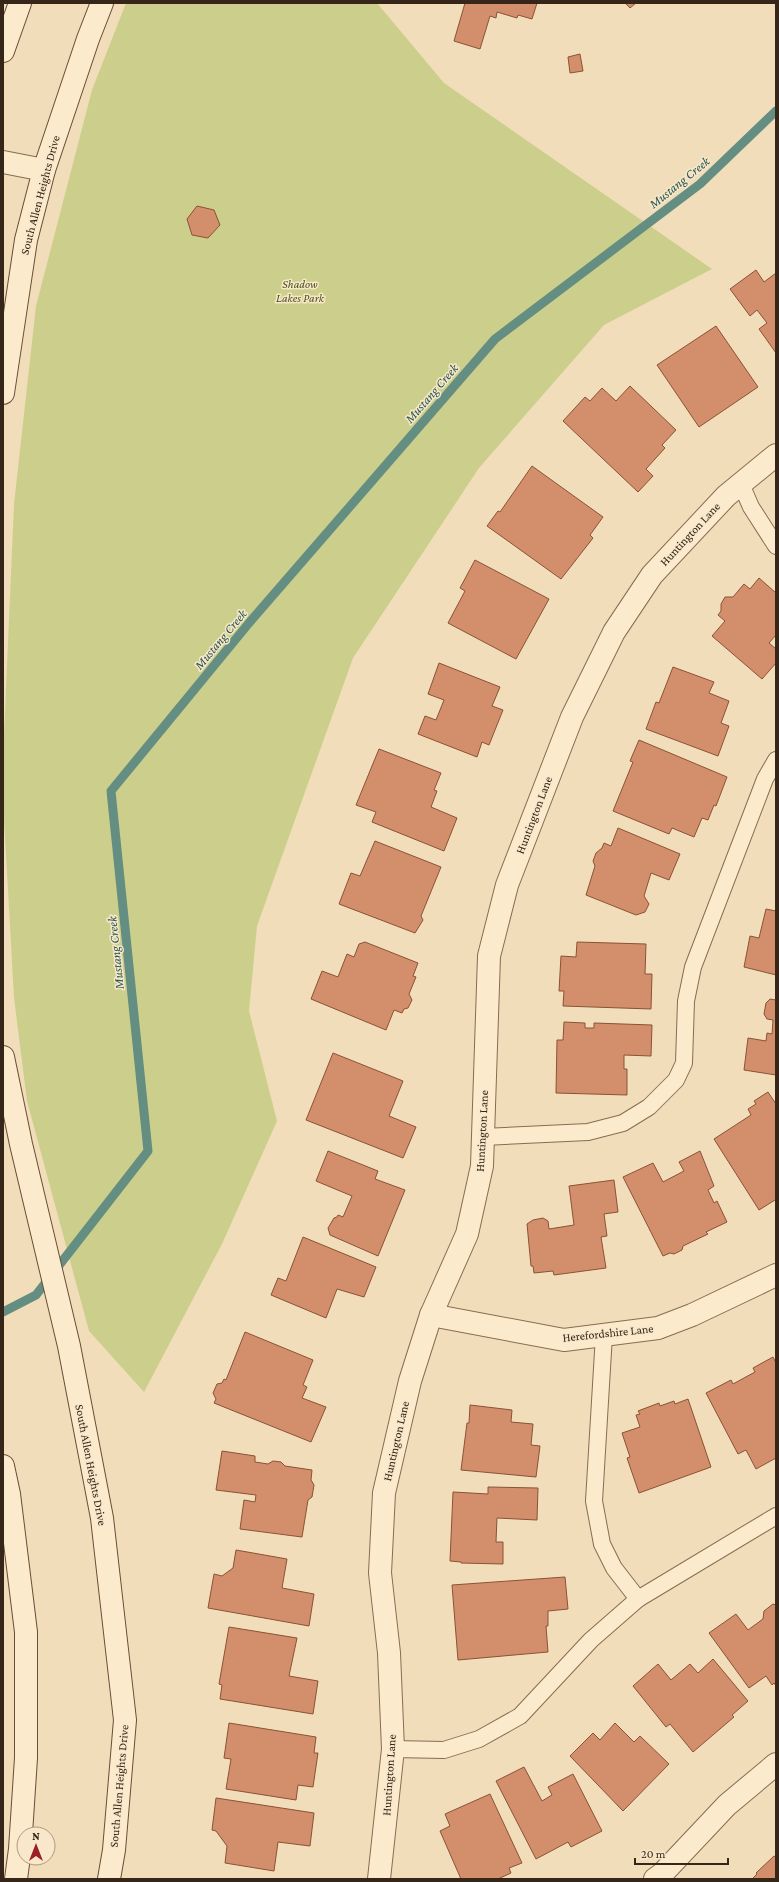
<svg xmlns="http://www.w3.org/2000/svg" width="779" height="1882" viewBox="0 0 779 1882" font-family="'Crimson Pro',serif">
<rect width="100%" height="100%" fill="#f1ddb9"/>
<!-- green -->
<path fill="#cccf8c" d="M126,3H377L444,83L712,269L604,325L479,468L353,658L257,926L249,1011L277,1121L222,1244L144,1392L89,1331L27,1101L14,998L3,801V758L14,504L36,306L92,90Z"/>
<g fill="none" stroke-linecap="round" stroke-linejoin="round">
<!-- stream -->
<path stroke="#658e82" stroke-width="9" d="M3,1312L36,1295L148,1151L111,791L249,623L495,339L700,184L776,111"/>
</g>
<!-- building -->
<g fill="#d38f6b" stroke="#8a5236">
<path d="M465,3H537L532,19L518,15L517,18L497,12L496,18L490,16L480,49L454,41Z"/>
<path d="M625,3H636L630,8Z"/>
<path d="M580,54L583,71L570,73L568,57Z"/>
<path d="M197,206L214,210L220,225L208,238L192,235L187,219Z"/>
<path d="M756,270L764,282L776,273V353L759,329L767,323L757,310L750,316L730,289Z"/>
<path d="M716,326L758,387L699,427L657,365Z"/>
<path d="M630,386L676,430L662,445L665,448L646,469L653,476L638,492L563,421L585,397L590,401L602,388L616,401Z"/>
<path d="M532,466L603,517L590,535L593,538L561,579L487,526L498,511L500,512Z"/>
<path d="M475,560L549,599L516,659L448,623L465,591L460,588Z"/>
<path d="M759,578L776,593V635L769,643L776,649V663L762,679L712,636L725,621L718,615L721,611V604L725,597H733L744,584L750,589Z"/>
<path d="M439,663L500,687L492,706L503,710L489,745L482,742L477,757L418,734L425,716L436,720L444,700L428,694Z"/>
<path d="M673,667L714,682L709,693L729,701L721,723L729,726L718,756L646,729L656,702L659,703Z"/>
<path d="M639,740L727,777L716,806L714,805L708,820L702,818L694,837L672,828L669,834L613,811L633,762L630,761Z"/>
<path d="M379,749L441,773L434,790L437,791L431,807L457,818L444,851L372,822L376,812L356,805Z"/>
<path d="M618,828L680,854L669,880L651,873L644,896L649,904L645,912L636,915L586,895L595,866L593,861L596,853L602,848L604,843L611,846Z"/>
<path d="M375,841L441,867L421,916L423,920L415,933L339,904L351,873L360,876Z"/>
<path d="M766,909L776,911V975L744,967L750,936L759,938Z"/>
<path d="M365,942L418,963L413,976L416,977L409,994L412,1000L408,1008L404,1009L402,1013L394,1010L386,1030L311,999L322,971L338,977L347,954L354,957L359,944Z"/>
<path d="M577,942L646,944L645,974H652L651,1009L563,1006L564,991H559L561,956L576,957Z"/>
<path d="M770,999L776,1000V1075L744,1070L748,1038L766,1041L767,1033L772,1034L773,1020L767,1019L764,1014L766,1003Z"/>
<path d="M564,1022L585,1023V1028H594V1023L652,1025L651,1056L624,1055V1069H627V1095L556,1093L557,1040H563Z"/>
<path d="M333,1053L403,1081L389,1116L416,1127L403,1158L306,1120Z"/>
<path d="M768,1092L776,1104V1201L775,1200L759,1210L714,1139L751,1115L748,1109L756,1104L754,1101Z"/>
<path d="M328,1151L378,1171L375,1179L405,1190L378,1256L330,1235L328,1228L334,1218L337,1217L338,1215L343,1217L352,1196L316,1181Z"/>
<path d="M700,1151L714,1186L708,1190L714,1203L717,1201L727,1222L706,1232L708,1234L683,1246L682,1250L674,1254L670,1253L663,1256L623,1177L653,1163L663,1182L684,1171L679,1162Z"/>
<path d="M614,1180L618,1212L604,1214L607,1236L601,1237L606,1268L554,1275L553,1271L534,1273L533,1266H531L527,1224L533,1220L543,1218L548,1221L549,1229L574,1225L569,1186Z"/>
<path d="M303,1237L376,1267L364,1297L337,1289L326,1318L271,1295L278,1278L286,1281Z"/>
<path d="M245,1332L313,1360L303,1385L307,1387L302,1398L326,1407L311,1442L214,1403L216,1399L213,1393L217,1384L222,1383L224,1379L226,1380Z"/>
<path d="M773,1357L776,1363V1458L756,1469L746,1450L738,1454L706,1393L731,1380L733,1384L755,1372L753,1368Z"/>
<path d="M688,1399L711,1467L639,1493L627,1458L630,1457L622,1433L640,1427L636,1415L640,1414L638,1411L659,1403L660,1406L674,1401L675,1404Z"/>
<path d="M470,1405L512,1410L511,1422L533,1424L531,1445L540,1446L536,1477L461,1470L467,1423H469Z"/>
<path d="M222,1451L255,1456V1462L268,1464L273,1461L281,1462L285,1466L312,1470L311,1480L314,1485L312,1497L308,1500L302,1537L240,1529L244,1500L255,1502L256,1495L216,1490Z"/>
<path d="M488,1487L538,1488L537,1520L497,1518L496,1542H503V1564L461,1563V1562L450,1561L453,1492L488,1494Z"/>
<path d="M236,1550L287,1559L282,1588L314,1594L309,1626L208,1608L214,1574L222,1576L233,1568Z"/>
<path d="M565,1577L568,1609L548,1611V1626H546L548,1652L458,1660L452,1585Z"/>
<path d="M773,1604L776,1605V1686L774,1683L772,1685L766,1676L749,1688L709,1633L736,1614L748,1630L763,1619L764,1611Z"/>
<path d="M229,1627L297,1638L289,1676L318,1681L313,1714L220,1699L222,1685L219,1684Z"/>
<path d="M713,1659L748,1701L732,1715L734,1717L693,1752L670,1724L666,1727L633,1686L658,1664L671,1680L690,1664L698,1673Z"/>
<path d="M229,1723L316,1737L314,1753H318L313,1787L298,1785L296,1800L226,1789L231,1759L224,1758Z"/>
<path d="M615,1723L634,1742L640,1736L669,1764L623,1811L570,1756L593,1733L600,1740Z"/>
<path d="M524,1767L542,1801L552,1795L548,1787L573,1774L602,1831L571,1847L568,1842L536,1859L496,1781Z"/>
<path d="M490,1794L522,1863L509,1868L511,1873L498,1879H461L440,1831L450,1826L445,1814Z"/>
<path d="M216,1798L314,1813L310,1846L278,1842L274,1871L225,1863L227,1846L216,1831L212,1830Z"/>
<path d="M774,1856L776,1857V1879H752L757,1874L756,1873Z"/>
</g>
<g fill="none" stroke-linecap="round" stroke-linejoin="round">
<!-- service casing -->
<g stroke="#886c52" stroke-width="18">
<g id="service">
<path d="M741,484L751,507L776,546"/>
<path d="M483,1137L588,1132L623,1123L649,1107L676,1080L684,1063L686,1001L693,967L765,779L776,760"/>
<path d="M604,1335L594,1501L602,1544L614,1568L638,1599L776,1516"/>
<path d="M393,1749L444,1750L479,1739L520,1716L591,1640L638,1599"/>
</g>
</g>
<!-- minor casing -->
<g stroke="#886c52" stroke-width="24">
<g id="minor">
<path d="M431,1315L564,1340L658,1328L692,1315L776,1275"/>
<path d="M379,1879L393,1749L389,1653L380,1573L384,1493L410,1381L431,1315L467,1234L482,1166L489,956L507,885L572,717L614,632L652,575L726,496L776,455"/>
<path d="M655,1879L662,1874L727,1805L776,1764"/>
</g>
</g>
<!-- tertiary casing -->
<g stroke="#886c52" stroke-width="24">
<path id="tertiary" d="M3,162L44,170"/>
</g>
<!-- secondary casing -->
<g stroke="#6a4d36" stroke-width="24">
<g id="secondary">
<path d="M3,51L20,3"/>
<path d="M3,393L26,240L44,170L88,39L102,3"/>
<path d="M3,1057L21,1144L69,1346L102,1518L125,1720L114,1850L109,1879"/>
<path d="M3,1466L9,1494L26,1632V1758L20,1849L16,1879"/>
</g>
</g>
<!-- service -->
<use href="#service" stroke="#fceacc" stroke-width="16"/>
<!-- minor -->
<use href="#minor" stroke="#fceacc" stroke-width="22"/>
<!-- tertiary -->
<use href="#tertiary" stroke="#fceacc" stroke-width="22"/>
<!-- secondary -->
<use href="#secondary" stroke="#fceacc" stroke-width="22"/>
</g>
<g text-anchor="middle" stroke-width="3" stroke-linejoin="round" paint-order="stroke">
<!-- street labels -->
<g font-size="12" fill="#362519" stroke="#f8e7c9">
<text transform="translate(40 195) rotate(-75)" y="4">South Allen Heights Drive</text>
<text transform="translate(690 534) rotate(-47)" y="4">Huntington Lane</text>
<text transform="translate(534 815) rotate(-69)" y="4">Huntington Lane</text>
<text transform="translate(482 1131) rotate(-87)" y="4">Huntington Lane</text>
<text transform="translate(608 1333) rotate(-6)" y="4">Herefordshire Lane</text>
<text transform="translate(396 1441) rotate(-77)" y="4">Huntington Lane</text>
<text transform="translate(91 1465) rotate(79)" y="4">South Allen Heights Drive</text>
<text transform="translate(389 1775) rotate(-86)" y="4">Huntington Lane</text>
<text transform="translate(119 1786) rotate(-85)" y="4">South Allen Heights Drive</text>
</g>
<!-- park labels -->
<g font-size="12" font-style="italic" fill="#4a541e" stroke="#f8e7c9">
<text x="300" y="288">Shadow<tspan x="300" dy="14">Lakes Park</tspan></text>
</g>
<!-- water labels -->
<g font-size="13" font-style="italic" fill="#275751" stroke="#f8e7c9">
<text transform="translate(679 182) rotate(-39)" y="5">Mustang Creek</text>
<text transform="translate(431 393) rotate(-49)" y="5">Mustang Creek</text>
<text transform="translate(220 639) rotate(-50)" y="5">Mustang Creek</text>
<text transform="translate(115 953) rotate(-96)" y="5">Mustang Creek</text>
</g>
</g>
<!-- border -->
<rect width="779" height="1882" fill="none" stroke="#362519" stroke-width="8"/>
<!-- north arrow -->
<g transform="translate(36 1846)"><circle r="19" fill="#f8e7c9" stroke="#aa9983"/>
<path d="M0-3L7 15L0 10L-7 15Z" fill="#9c1e27"/>
<text y="-6" font-size="11" font-weight="bold" text-anchor="middle" fill="#362519">N</text>
</g>
<!-- scale -->
<path d="M635 1858v6h93v-6" fill="none" stroke="#362519" stroke-width="2"/>
<text x="641" y="1858" font-size="12" fill="#362519" stroke="#f8e7c9" stroke-width="3" paint-order="stroke">20 m</text>
</svg>
